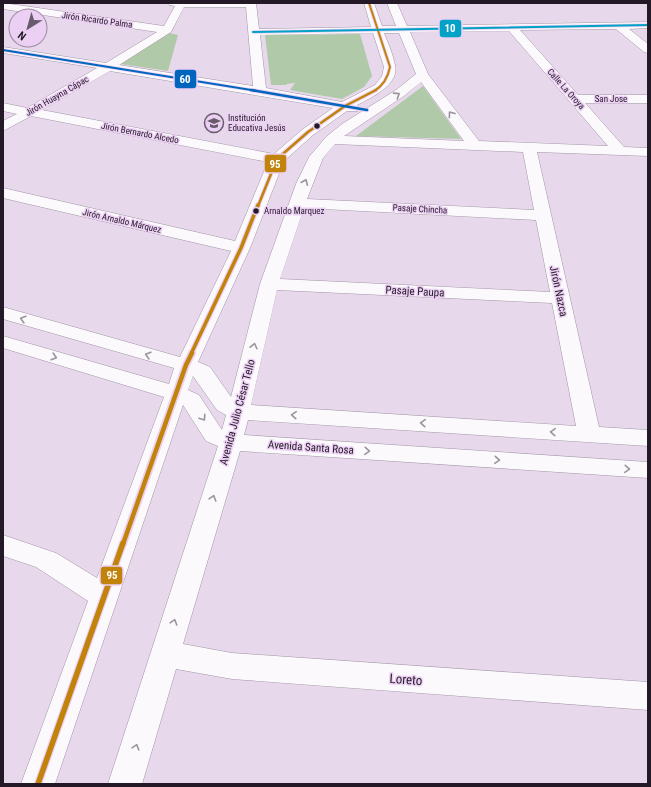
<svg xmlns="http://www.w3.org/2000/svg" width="651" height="787" viewBox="0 0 651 787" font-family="'Roboto Condensed',sans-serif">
<rect width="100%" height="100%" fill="#e7d8ec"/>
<!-- green -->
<g fill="#b0c9a8">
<path d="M169,33L178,35L168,71L121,64Z"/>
<path d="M360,34L372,76L364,87L342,99L290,90L295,83L287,84L286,85H271L265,35Z"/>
<path d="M423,86L461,139L356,136Z"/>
</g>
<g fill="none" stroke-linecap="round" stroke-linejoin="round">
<!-- minor casing -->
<g stroke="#a195a4" stroke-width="1">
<path id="minor" d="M3,3L164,26L175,6L169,5L168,3H256L259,29L371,27L364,3H374L382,26H396L387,3H397L407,26L648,22V28L629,29L648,44V53L644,52L616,29L520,30L578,95H648V103H585L624,147L648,148V156L537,152L599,427L648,430V446L248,420L244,435L648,462V478L240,451L183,644L232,653L648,682V710L232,679L176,669L142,784H108L218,446L206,441L183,405L55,784H21L88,601L36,567L3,556V535L56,553L97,578L164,397L3,348V336L169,384L174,368L3,319V307L180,357L231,251L3,198V188L235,241L268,162L31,116L3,131V121L17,114L3,111V103L27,108L97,68L3,53V47L106,63L157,32L3,9ZM184,7H246L253,86L119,65L171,32ZM509,31L608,146L479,141L428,74L410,32ZM373,33L384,67L382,76L375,85L342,102L266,88L260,35ZM384,33H399L416,74L396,90L342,124L326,137L309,157L296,184L260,284L231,397L210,367L198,362L250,248L284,161L313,135L347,111H358L360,108L357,105C370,98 400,85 395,65C393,54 388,43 384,33ZM110,71L333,108L303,129L274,154L42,110ZM421,82L464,141L344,136L404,96ZM335,144L523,152L534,210L307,199L323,158ZM304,208L536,220L550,292L280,279ZM277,290L552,303L576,426L251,405ZM193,376L217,410L226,415L222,430L199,395L188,390Z"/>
</g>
<!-- minor -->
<use href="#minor" fill="#fbf9fc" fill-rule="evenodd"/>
<!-- bus-1-far4 casing -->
<g stroke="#ecd0f4" stroke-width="3.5">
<path id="bus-1-far4" d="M369,3L390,67C388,77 383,86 374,91"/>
</g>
<!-- bus-1-far3 casing -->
<g stroke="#ecd0f4" stroke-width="4.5">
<path id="bus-1-far3" d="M258,206L277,159L308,132L345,106L376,90"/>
</g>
<!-- bus-1-far2 casing -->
<g stroke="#ecd0f4" stroke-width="6">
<path id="bus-1-far2" d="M191,354L241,248L258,205"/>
</g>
<!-- bus-1-far1 casing -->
<g stroke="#ecd0f4" stroke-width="8">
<path id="bus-1-far1" d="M123,544L186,365L192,353"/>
</g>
<!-- bus-1 casing -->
<g stroke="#ecd0f4" stroke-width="8">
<path id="bus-1" d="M38,784L123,543"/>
</g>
<!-- bus-2 casing -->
<g stroke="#ecd0f4" stroke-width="3.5">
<path id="bus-2" d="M253,32L648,25"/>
</g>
<!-- bus-3-far1 casing -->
<g stroke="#ecd0f4" stroke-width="3.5">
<path id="bus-3-far1" d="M3,50L257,91"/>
</g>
<!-- bus-3 casing -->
<g stroke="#ecd0f4" stroke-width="4.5">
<path id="bus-3" d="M251,90L367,110"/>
</g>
<!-- bus-1-far4 -->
<use href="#bus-1-far4" stroke="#c2830a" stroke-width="2"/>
<!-- bus-1-far3 -->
<use href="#bus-1-far3" stroke="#c2830a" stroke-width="2.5"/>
<!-- bus-1-far2 -->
<use href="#bus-1-far2" stroke="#c2830a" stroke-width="3.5"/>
<!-- bus-1-far1 -->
<use href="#bus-1-far1" stroke="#c2830a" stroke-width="4.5"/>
<!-- bus-1 -->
<use href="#bus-1" stroke="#c2830a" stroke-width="5.5"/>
<!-- bus-2 -->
<use href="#bus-2" stroke="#02a2c6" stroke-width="2"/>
<!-- bus-3-far1 -->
<use href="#bus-3-far1" stroke="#0065bd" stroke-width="2"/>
<!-- bus-3 -->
<use href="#bus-3" stroke="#0065bd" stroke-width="2.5"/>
</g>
<!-- one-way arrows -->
<defs><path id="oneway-chevron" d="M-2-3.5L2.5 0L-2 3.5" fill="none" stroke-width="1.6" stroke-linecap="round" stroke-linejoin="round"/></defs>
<g stroke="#9a959c">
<use href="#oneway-chevron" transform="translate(397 95) rotate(-33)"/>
<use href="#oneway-chevron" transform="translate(451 114) rotate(-126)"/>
<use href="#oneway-chevron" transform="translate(305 182) rotate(-67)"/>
<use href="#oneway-chevron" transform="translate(23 319) rotate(-164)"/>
<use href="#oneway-chevron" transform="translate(254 346) rotate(-77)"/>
<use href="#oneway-chevron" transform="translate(148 355) rotate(-164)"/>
<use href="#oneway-chevron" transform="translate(54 357) rotate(17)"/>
<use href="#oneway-chevron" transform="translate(294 415) rotate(-176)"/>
<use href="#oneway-chevron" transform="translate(203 418) rotate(56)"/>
<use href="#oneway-chevron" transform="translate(423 423) rotate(-176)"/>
<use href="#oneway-chevron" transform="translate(553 432) rotate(-176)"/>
<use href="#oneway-chevron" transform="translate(367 451) rotate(4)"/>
<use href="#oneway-chevron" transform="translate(497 460) rotate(4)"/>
<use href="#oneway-chevron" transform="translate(627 469) rotate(4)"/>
<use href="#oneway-chevron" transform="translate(213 498) rotate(-73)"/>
<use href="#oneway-chevron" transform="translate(174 622) rotate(-73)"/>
<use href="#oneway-chevron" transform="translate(136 747) rotate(-73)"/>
</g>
<!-- icons -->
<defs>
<g id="school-ring" transform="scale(1)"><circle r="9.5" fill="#ecd0f4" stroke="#685c6c" stroke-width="1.5"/><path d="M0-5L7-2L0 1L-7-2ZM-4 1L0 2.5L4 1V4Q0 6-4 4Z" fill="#685c6c"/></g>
</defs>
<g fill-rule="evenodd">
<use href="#school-ring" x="214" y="123"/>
</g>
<!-- markers -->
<g fill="#241a27" stroke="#ecd0f4" stroke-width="1.5">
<circle cx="317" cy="126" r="3.5"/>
<circle cx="256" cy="211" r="3.5"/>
</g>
<g text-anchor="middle" stroke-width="3" stroke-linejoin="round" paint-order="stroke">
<!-- far-street labels -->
<g font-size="9" fill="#241a27" stroke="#ecd0f4">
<text transform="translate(97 20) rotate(8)" y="3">Jirón Ricardo Palma</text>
<text transform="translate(566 89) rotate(48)" y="3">Calle La Oroya</text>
<text transform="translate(57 96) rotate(-30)" y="3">Jirón Huayna Cápac</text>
<text x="611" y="102">San Jose</text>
<text transform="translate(140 133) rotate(11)" y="3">Jirón Bernardo Alcedo</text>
<text transform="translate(420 209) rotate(3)" y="3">Pasaje Chincha</text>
<text transform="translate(122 221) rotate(13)" y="3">Jirón Arnaldo Márquez</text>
</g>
<!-- far-poi labels -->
<g font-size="9" fill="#241a27" stroke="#ecd0f4" text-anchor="start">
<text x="228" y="121">Institución<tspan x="228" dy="10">Educativa Jesús</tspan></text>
</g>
<!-- far-bus labels -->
<g font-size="9" fill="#241a27" stroke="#ecd0f4" text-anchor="start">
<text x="264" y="214">Arnaldo Marquez</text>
</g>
<!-- street labels -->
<g font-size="11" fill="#241a27" stroke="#ecd0f4">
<text transform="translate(415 291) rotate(3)" y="4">Pasaje Paupa</text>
<text transform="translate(559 291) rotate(78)" y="4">Jirón Nazca</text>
<text transform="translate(237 412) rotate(-75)" y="4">Avenida Julio César Tello</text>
<text transform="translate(311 447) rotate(4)" y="4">Avenida Santa Rosa</text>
</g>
<!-- near-street labels -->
<g font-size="13" fill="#241a27" stroke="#ecd0f4">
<text transform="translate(406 679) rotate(4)" y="5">Loreto</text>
</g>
</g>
<g stroke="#ecd0f4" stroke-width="1.5">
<rect x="439" y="19" width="23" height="19" rx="4" fill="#02a2c6"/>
<rect x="174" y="69" width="23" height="20" rx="4" fill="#0065bd"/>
<rect x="264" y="154" width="23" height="19" rx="4" fill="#c2830a"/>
<rect x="100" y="566" width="23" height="19" rx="4" fill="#c2830a"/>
</g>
<g font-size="11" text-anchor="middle" font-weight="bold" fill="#fff">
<text x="450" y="32">10</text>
<text x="185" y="83">60</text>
<text x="275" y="168">95</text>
<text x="112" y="579">95</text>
</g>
<!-- border -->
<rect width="651" height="787" fill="none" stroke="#241a27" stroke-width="8"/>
<!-- north arrow -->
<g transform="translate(28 28) rotate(217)"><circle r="19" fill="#ecd0f4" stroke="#9c87a2"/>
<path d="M0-3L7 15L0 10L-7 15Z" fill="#685c6c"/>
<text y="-6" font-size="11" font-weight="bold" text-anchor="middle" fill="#241a27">N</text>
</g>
</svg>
